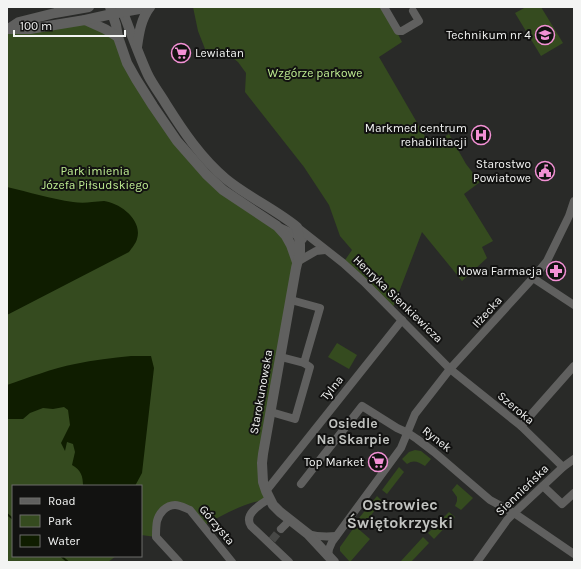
<svg xmlns="http://www.w3.org/2000/svg" width="581" height="569" viewBox="0 0 581 569" font-family="Karla,sans-serif">
<rect width="100%" height="100%" fill="#292a28"/>
<!-- green -->
<g fill="#354b1f">
<path d="M193,7H384L402,42L379,57L430,145L449,134L466,164L480,182L464,194L493,241L482,247L487,258L462,281L422,232L394,305L391,309L343,263L352,250L340,236L329,205L304,167L245,92L246,73L238,62L221,49L207,54L198,31Z"/>
<path d="M526,7H541L563,43L541,56L515,13Z"/>
<path d="M85,20L118,37L127,63L192,160L277,226L294,255L263,454L269,499C246,502 224,514 203,526L182,506L162,510L156,537L141,535V486H13V556H116L108,562H7V29Z"/>
<path d="M337,343L357,355L349,369L328,357Z"/>
<path d="M415,450L421,451L431,459L425,466C418,462 414,459 407,464L402,459L409,452Z"/>
<path d="M399,467L404,472L387,494L382,490Z"/>
<path d="M457,484L473,498L461,510L455,506L457,501V497L452,490Z"/>
<path d="M377,496L382,501L365,523L359,518Z"/>
<path d="M449,512L455,517L434,539L428,533Z"/>
<path d="M355,526L370,539L350,562L341,552L340,551V547Z"/>
<path d="M423,537L429,543L411,562H402L401,561Z"/>
</g>
<!-- water -->
<g fill="#0f1d00">
<path d="M7,187C29,192 51,199 73,202C79,203 86,203 92,202C96,202 100,201 104,201C120,203 143,220 137,239C136,243 132,248 129,252L7,315Z"/>
<path d="M131,356H151L154,368L142,473L135,486H83C83,476 81,470 72,465L75,452L73,444L67,442L65,451L61,443L70,425L68,410L64,407L53,409L43,408L30,413L23,419H7V385C28,378 53,368 75,364C94,360 112,358 131,356Z"/>
</g>
<g fill="none" stroke-linecap="round" stroke-linejoin="round">
<!-- stream -->
<g stroke="#0f1d00" stroke-width="2">
<path d="M7,514L13,519"/>
<path d="M61,556L68,562"/>
</g>
<!-- minor-tunnel -->
<path stroke="#474846" stroke-width="8" stroke-dasharray="8 4" stroke-linecap="butt" d="M272,540L281,529"/>
<!-- minor -->
<g stroke="#60605f" stroke-width="8">
<path d="M384,7L398,31H402L419,21L413,11"/>
<path d="M279,227L290,232L303,239"/>
<path d="M297,227L343,263L364,282L450,369L521,426L563,467"/>
<path d="M297,262L316,251L325,250"/>
<path d="M533,278L574,305"/>
<path d="M281,357L304,363L320,308L291,300"/>
<path d="M271,412L295,419L310,367L304,363"/>
<path d="M521,426L574,366"/>
<path d="M301,484L362,406L397,428L408,433L417,439L434,452L490,500L514,513L574,554"/>
<path d="M543,486L562,504L574,493"/>
<path d="M266,491L402,320"/>
<path d="M269,499C261,504 243,514 251,526L289,562"/>
<path d="M281,529L290,520"/>
<path d="M308,534C318,537 326,537 336,536"/>
<path d="M328,556L329,549L332,542L401,448L415,414L450,369L533,278L547,261L569,216L574,201"/>
<path d="M179,562L156,537C156,531 156,526 157,521C159,513 166,505 175,505C180,505 185,508 190,510L232,562"/>
<path d="M477,562L507,520L514,513L563,467L574,459"/>
</g>
<!-- tertiary -->
<g stroke="#60605f" stroke-width="10">
<path d="M110,7L116,25L118,37L127,63L136,79L153,106L177,141L206,174L223,190L277,226L286,236L291,245L297,262"/>
<path d="M121,7C130,30 138,53 148,75C153,85 160,94 166,104C183,131 201,158 226,179C248,197 275,209 297,227L300,244V252L296,268L263,454L262,463L263,482L266,491L273,505L280,512L308,534L334,562"/>
<path d="M85,20L105,29L118,37"/>
<path d="M10,28L19,22L55,13L89,7"/>
<path d="M7,29H30L85,20L112,14L150,7"/>
<path d="M137,47C139,33 141,19 150,7"/>
</g>
</g>
<!-- icons -->
<defs>
<g id="school-ring" transform="scale(1)"><circle r="9.5" fill="#121211" stroke="#f391d5" stroke-width="1.5"/><path d="M0-5L7-2L0 1L-7-2ZM-4 1L0 2.5L4 1V4Q0 6-4 4Z" fill="#f391d5"/></g>
<g id="supermarket-ring" transform="scale(1)"><circle r="9.5" fill="#121211" stroke="#f391d5" stroke-width="1.5"/><path d="M-6-5.5h2.5l.6 2H6L4.5 2H-2.5L-4.4-4H-6ZM-1.5 3.2a1.3 1.3 0 1 0 .1 0ZM3 3.2a1.3 1.3 0 1 0 .1 0Z" fill="#f391d5"/></g>
<g id="hospital-ring" transform="scale(1)"><circle r="9.5" fill="#121211" stroke="#f391d5" stroke-width="1.5"/><path d="M-5-5h3v3.5h4V-5h3V5h-3V1.5h-4V5h-3Z" fill="#f391d5"/></g>
<g id="civic-ring" transform="scale(1)"><circle r="9.5" fill="#121211" stroke="#f391d5" stroke-width="1.5"/><path d="M-.6-6.5H3V-4.5H.6V-3L4-1V1h2V6H-6V1h2V-1L-.6-3ZM-1.2 2.5V6h2.4V2.5Z" fill="#f391d5"/></g>
<g id="pharmacy-ring" transform="scale(1)"><circle r="9.5" fill="#121211" stroke="#f391d5" stroke-width="1.5"/><path d="M-2-6h4v4h4v4h-4v4h-4v-4h-4v-4h4Z" fill="#f391d5"/></g>
</defs>
<g fill-rule="evenodd">
<use href="#school-ring" x="545" y="35"/>
<use href="#supermarket-ring" x="181" y="53"/>
<use href="#hospital-ring" x="481" y="135"/>
<use href="#civic-ring" x="545" y="171"/>
<use href="#pharmacy-ring" x="556" y="271"/>
<use href="#supermarket-ring" x="378" y="462"/>
</g>
<g text-anchor="middle" stroke-width="4" stroke-linejoin="round" paint-order="stroke">
<!-- poi labels -->
<g font-size="12" fill="#f3f4f3" stroke="#121211" text-anchor="end">
<text x="531" y="39">Technikum nr 4</text>
<text x="195" y="57" text-anchor="start">Lewiatan</text>
<text x="467" y="132">Markmed centrum<tspan x="467" dy="14">rehabilitacji</tspan></text>
<text x="531" y="168">Starostwo<tspan x="531" dy="14">Powiatowe</tspan></text>
<text x="542" y="275">Nowa Farmacja</text>
<text x="364" y="466">Top Market</text>
</g>
<!-- park labels -->
<g font-size="12" fill="#beec91" stroke="#121211">
<text x="315" y="77">Wzgórze parkowe</text>
<text x="95" y="175">Park imienia<tspan x="95" dy="14">Józefa Piłsudskiego</tspan></text>
</g>
<!-- street labels -->
<g font-size="12" fill="#f3f4f3" stroke="#121211">
<text transform="translate(398 299) rotate(44)" y="4">Henryka Sienkiewicza</text>
<text transform="translate(487 312) rotate(-48)" y="4">Iłżecka</text>
<text transform="translate(332 388) rotate(-51)" y="4">Tylna</text>
<text transform="translate(261 392) rotate(-80)" y="4">Starokunowska</text>
<text transform="translate(516 408) rotate(40)" y="4">Szeroka</text>
<text transform="translate(437 439) rotate(38)" y="4">Rynek</text>
<text transform="translate(522 490) rotate(-44)" y="4">Siennieńska</text>
<text transform="translate(217 525) rotate(50)" y="4">Górzysta</text>
</g>
<!-- quarter labels -->
<g font-size="14" font-weight="bold" fill="#c0c2bf" stroke="#121211">
<text x="353" y="428">Osiedle<tspan x="353" dy="16">Na Skarpie</tspan></text>
</g>
<!-- district labels -->
<g font-size="16" font-weight="bold" fill="#c0c2bf" stroke="#121211">
<text x="400" y="510">Ostrowiec<tspan x="400" dy="18">Świętokrzyski</tspan></text>
</g>
</g>
<!-- border -->
<rect width="581" height="569" fill="none" stroke="#f3f4f3" stroke-width="16"/>
<!-- legend -->
<rect x="12" y="485" width="130" height="72" fill="#121211" stroke="#6c6c6b"/>
<rect x="20" y="498" width="20" height="6" fill="#60605f" stroke="#6c6c6b"/>
<text x="48" y="505" font-size="12" fill="#f3f4f3">Road</text>
<rect x="20" y="515" width="20" height="12" fill="#354b1f" stroke="#6c6c6b"/>
<text x="48" y="525" font-size="12" fill="#f3f4f3">Park</text>
<rect x="20" y="535" width="20" height="12" fill="#0f1d00" stroke="#6c6c6b"/>
<text x="48" y="545" font-size="12" fill="#f3f4f3">Water</text>
<!-- scale -->
<path d="M14 30v6h111v-6" fill="none" stroke="#f3f4f3" stroke-width="2"/>
<text x="20" y="30" font-size="12" fill="#f3f4f3" stroke="#121211" stroke-width="3" paint-order="stroke">100 m</text>
</svg>
